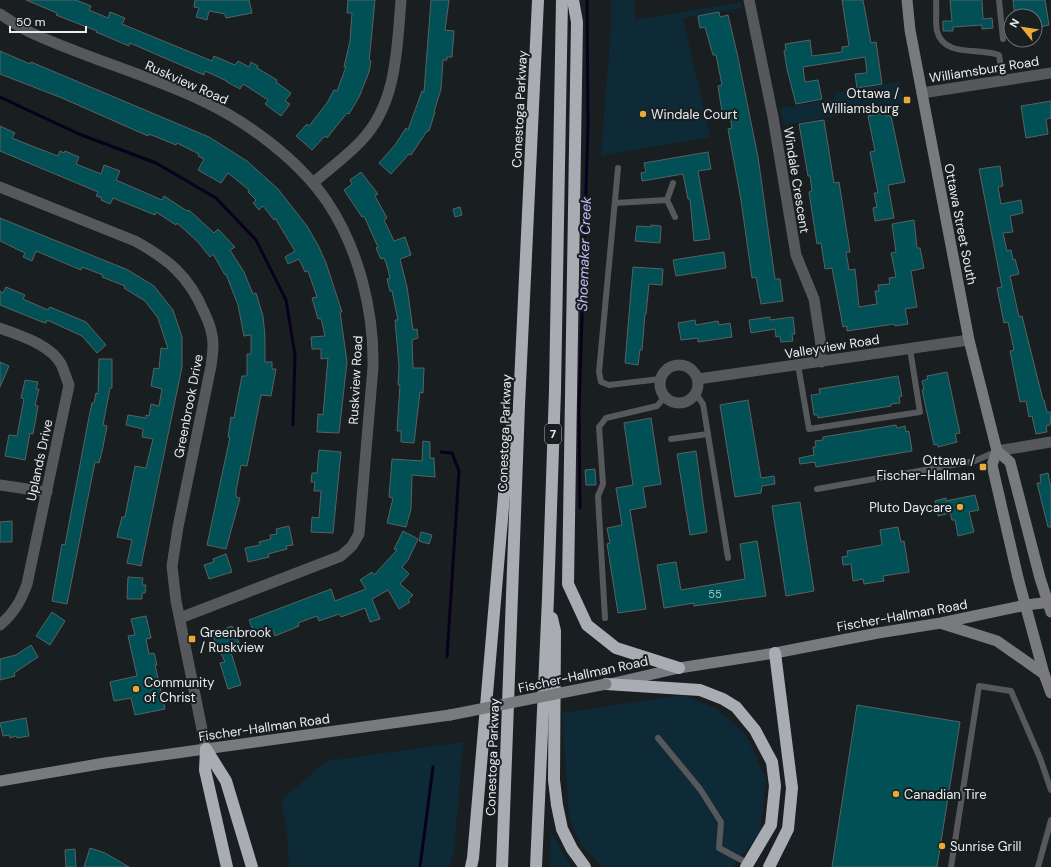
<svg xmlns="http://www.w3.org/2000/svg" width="1051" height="867" viewBox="0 0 1051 867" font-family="'DM Sans',sans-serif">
<rect width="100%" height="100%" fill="#191e20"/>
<!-- green -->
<g fill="#0f2a37">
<path d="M611,0H634L635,20L741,2L742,8L683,18L710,137L601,156L611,30Z"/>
<path d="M899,82L905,104L784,125L780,108L835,99L834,93Z"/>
<path d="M682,695L717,709L746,735L766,779L760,833L733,867H603L580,844L569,816L562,713Z"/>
<path d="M463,742L454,852L449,867H289L287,830L281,800L327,761Z"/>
<path d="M551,833L569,863L572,867H550Z"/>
</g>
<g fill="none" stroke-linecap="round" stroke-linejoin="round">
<!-- stream -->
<g stroke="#09001e" stroke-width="3">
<path d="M0,97L79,134L156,163L216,198L256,240L286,300L295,355L293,425"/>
<path d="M441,452L452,453L459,471L447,657"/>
<path d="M580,508L579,411L588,126L587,0"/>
<path d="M420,867L433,767"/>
</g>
</g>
<!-- building -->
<g fill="#005055" stroke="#5a6162">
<path d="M26,0H76L91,6L89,10L108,18L110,12L125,18L122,24L212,61L214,56L235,65L238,61L249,67L251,62L258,66L257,68L277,80L276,82L291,93L285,101L290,104L281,116L265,104L268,100L243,84L240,89L227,82V81L205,71L204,75L130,43L129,46L96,32L97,31L56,15L57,13Z"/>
<path d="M195,0H249L252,13L226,18L225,14L209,11L207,20L196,17L199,8L194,7Z"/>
<path d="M348,0H375L370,52L369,60L371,61L369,72L359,97L349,114L347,113L327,138L325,136L312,150L296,136L307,124L309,126L327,103L334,90L337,91L346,67H344L350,41L352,13H347Z"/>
<path d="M431,0H449L445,30L454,31L452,57H447V60H443L441,89L434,112H435L429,131H427L411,155L409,154L391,174L379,163L395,145L406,128L408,130L422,91L424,92Z"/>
<path d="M842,0H863L871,43L876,42L882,84L857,88L855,74L867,73L865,57L803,67L805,82L818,80L822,99L796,104L787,69L784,51L786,50L785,44L810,40L812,56L842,52V47L849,46Z"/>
<path d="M950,0H982L983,19L992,18L993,28L982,29V25L953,27V31H943V21H952Z"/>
<path d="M1013,0H1045L1049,25L1035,28V16H1015Z"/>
<path d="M719,12L720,17L728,15L737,53L758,157L775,279H780L783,301L761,304L756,277L752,278L741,200L728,129L732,128L729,111L722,112L718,86L722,85L716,55H713L705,27L700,28L698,16Z"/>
<path d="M0,51L30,64L31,62L209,137L247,161L278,189L307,226L318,245L326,263L342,312H340L347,362L339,433L317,432L318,414L323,415L328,358L321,359V349H312L311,337L325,336L321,318L318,319L312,298L317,297L308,271L305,272L299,259L288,264L285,257L295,251L275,218L274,220L263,206L259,210L253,203L256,200L248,192L249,190L228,173L221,183L198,170L204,159L198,156L199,154L177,143L176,145L149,134L148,136L62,98L0,74Z"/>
<path d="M1051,101V118L1046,119L1048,134L1026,138L1021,106Z"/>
<path d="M885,113L886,116H891L905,182L888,185L894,218L875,221L873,208L877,207L874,193H878L870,152L875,151L868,116Z"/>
<path d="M824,120L834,183L839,182L850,252H846L849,270L855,269L859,307L877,304L875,291H879L878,285L890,284L889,278L896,277L891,253L896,252L892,224L914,220L917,248H920L924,268L911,271L917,307L905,309L908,324L895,326L894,324L847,331V326L843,327L832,268L825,269L821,243L817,244L809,192L812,191L810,176H808L799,124Z"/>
<path d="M0,126L15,133L12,138L37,148L58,156L60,151L64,153L65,151L79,157L76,164L101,174L104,165L120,171L116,180L162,200L164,196L187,211L189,210L214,233L218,229L235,247L230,250L244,272L253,294L256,293L263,316L265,337V362H272V369H276L271,396L261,395L247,466L241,465L236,491V497L240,498L226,549L207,545L230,437H228L231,417L234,418L242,376H247V354H251V335L244,336L238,305L226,274L225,275L213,254L210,257L197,241L177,223L176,225L156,212L155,215L113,198L110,204L101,200L102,198L96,196L98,192L0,151Z"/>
<path d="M708,152L711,169L698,171L710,239L694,241L690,199H688L683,174L642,181L641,173L646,172L644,163Z"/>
<path d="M1000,166L1003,186L998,187L1001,204L1021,200L1023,213L1010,216L1013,232L1003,233L1007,251L1011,250L1013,260L1015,259L1019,274L1010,276L1019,317L1022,316L1043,400H1044L1047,412H1051L1050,425L1046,426L1047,432L1036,434L1032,416L1029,417L1026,401L1020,402L1010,351L1014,350L1008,322L1004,323L997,288L1002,287L979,169Z"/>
<path d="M361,172L378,194L375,196L387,218L384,220L394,241L405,237L411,255L400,259L407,287L413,330L417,329L418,338L412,340L413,368H424L423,393L420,392L414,443L401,442V431H397L400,385H398L399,366L395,320H398L392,291H390L387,279L390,278L387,266L384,258L381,259L376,248L378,247L364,216L362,217L344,190L352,184L350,180Z"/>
<path d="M460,207L462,215L455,217L453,209Z"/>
<path d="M0,218L128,270L154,286L173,310L182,337V367L141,566L127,563L132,540L117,537L122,517H125L135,466L146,468L153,439L142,437L143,429L126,425L128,415L146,418V415L149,416L151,404L159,406L162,389L151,386L154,368L159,369L161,348L168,349L158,318L145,301L124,288L125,286L102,277L103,275L82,267L81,270L36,251L32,261L23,257L25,253L0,241Z"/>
<path d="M651,225L661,226L660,243L635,241L637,226L651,227Z"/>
<path d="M724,252L726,268L676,276L673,260Z"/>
<path d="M633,267L663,269L662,285L649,284L646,314H645L642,350H640L638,365L625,363Z"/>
<path d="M6,287L25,295L23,299L48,310L50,307L86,322L106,345L97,353L82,336L47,320L46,323L42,322L0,305V291L3,293Z"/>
<path d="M770,317V320L793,317L795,334H792L793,341L781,342L780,336L776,337L775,329L751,333L749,320Z"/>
<path d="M695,320L696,325L718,321L719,325L730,323L732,337L698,342V338L681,340L678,323Z"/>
<path d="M99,359H112V388H110L103,425L107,426L103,447L99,463L95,462L67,604L52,601L62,544L65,545L88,422L92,403H94L96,393L98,394Z"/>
<path d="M0,362L9,366L0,387Z"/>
<path d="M947,372L960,433L955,434L957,442L938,447L937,444L934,445L922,390L924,389L922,381L928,379L927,376Z"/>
<path d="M898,376L902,396L899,397L900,403L891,404V406L818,418V415H814L811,395L820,394L819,389Z"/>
<path d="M25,380L38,382L36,389H39L35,405L38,406L36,418L33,434L30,433L25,460L5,456L9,435L17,436L24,399L21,398Z"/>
<path d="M748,400L761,478L774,476L775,484L762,486L761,493L735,497L720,405Z"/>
<path d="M651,418L661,484L643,487L646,507L630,510L646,609L618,613L607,544L610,543L607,528L622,525L616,488L633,485L624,423Z"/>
<path d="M896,425L897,428L905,426L906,432L909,431L912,451L816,467L815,462L800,464L799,458L814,455L813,447H816L815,441L823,440V437Z"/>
<path d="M423,441L430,442V458H434L435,477L412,475L411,509L406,527L387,523L393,498L389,497L392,459L422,461Z"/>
<path d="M319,450L341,452L333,533L311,532L312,517L319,518L321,491H314L315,482H311L312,473H317Z"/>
<path d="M696,451L707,532L690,535L677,454Z"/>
<path d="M595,469L596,485H586L585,470Z"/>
<path d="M1048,473L1051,488V527H1048L1037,483H1041L1040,475Z"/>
<path d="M975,495L979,510L969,512L974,532L958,536L955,520H952L950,513L938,516L935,501L946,498V501Z"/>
<path d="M800,502L814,591L786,596L772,506Z"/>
<path d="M12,521V542H0V522Z"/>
<path d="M289,526L293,545L286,546L287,549L268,554L269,557L248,562L245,548L260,545L259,542L271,539L270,535L277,534L276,529Z"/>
<path d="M898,527L901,542L904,541L909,572L883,576L884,581L864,584L863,579L853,581L851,564L843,565L842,557L848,556L847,551L882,545L880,530Z"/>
<path d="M403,531L418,539L408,560L402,567L409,574L400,584L413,595L408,600L410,602L399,609L388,590L372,599L380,619L370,622L365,608L341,617L339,614L319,621L317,616L298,623L299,626L275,636L273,630L256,637L249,620L331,589L335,601L366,589L360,580L372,572L374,575L397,550L394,549Z"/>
<path d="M421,532L432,535L429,544L419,541Z"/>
<path d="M757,541L766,596L694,606V603L664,608L657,565L676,562L681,590L745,579L740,544Z"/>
<path d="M226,554L232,572L209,579L204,565L214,562L213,559Z"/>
<path d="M128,577L143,578L142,585H146L145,593H142V599H127Z"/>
<path d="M52,612L65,621L50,645L36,636Z"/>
<path d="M146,616L151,638L146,639L149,654L154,653L157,665H155L165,709L135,715L131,698L114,701L110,682L137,676L128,636L135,635L131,619Z"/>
<path d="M232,626L240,645L230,649L241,685L228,689L220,663L225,662L212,634Z"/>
<path d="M31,645L38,657L14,673L15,676L0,680V659L16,655Z"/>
<path d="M857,705L960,722L937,867H832Z"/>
<path d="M26,718L29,736L17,738L16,736L10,738L9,735L3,736L0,723Z"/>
<path d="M90,848L105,853L129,867H84Z"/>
<path d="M75,849L76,867H66L65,850Z"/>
</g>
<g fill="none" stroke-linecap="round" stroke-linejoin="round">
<!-- service -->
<g stroke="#57585b" stroke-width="6">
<path d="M936,0C937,9 935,22 937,31C944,58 979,47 999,55L1003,80"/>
<path d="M999,0L1003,39"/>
<path d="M618,168L599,372L601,382L609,385L660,379"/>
<path d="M667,200L673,183"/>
<path d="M615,203L667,200L675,217"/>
<path d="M798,365L809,429L920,412L910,349"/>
<path d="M696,394L703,404L728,558"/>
<path d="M671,439L708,434"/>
<path d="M817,489L975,461L997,451"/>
<path d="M605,618L598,496L603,484L599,427L606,418L657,406L665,397"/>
<path d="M658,738L700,789L721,822L719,848L749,864"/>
<path d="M951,867L979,686L1011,691L1040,758L1051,790"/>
<path d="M1038,867L1051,820"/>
</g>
<!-- minor -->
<g stroke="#57585b" stroke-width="11">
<path d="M749,0L773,117L796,255L814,299L821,345V362"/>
<path d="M0,14C11,21 22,29 34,34C89,59 148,75 203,101C248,122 300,161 328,203C359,250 374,311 373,367L359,534L352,546L341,556L180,618"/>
<path d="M922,93L1051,73"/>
<path d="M313,183C329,169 347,156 361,141C397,104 397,48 401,0"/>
<path d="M0,328C20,336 50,344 61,364C64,370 66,378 69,385L27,584C21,601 14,613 0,625"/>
<circle cx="679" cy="384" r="19"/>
<path d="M698,379L969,340"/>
<path d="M997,451L1051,442"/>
<path d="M0,485L47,492"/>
</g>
<!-- tertiary -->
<path stroke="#57585b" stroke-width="11" d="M0,187L135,241C168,259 189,276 204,312C209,322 213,333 213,345C213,352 212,359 211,366L178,527L172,566L176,601L206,749"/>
<!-- secondary -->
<g stroke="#787a7e" stroke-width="11">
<path d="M907,0L910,30L969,340L997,451L992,465L1018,578L1044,674L1051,693"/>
<path d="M997,451L1010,462L1040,578L1051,612"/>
<path d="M943,624L997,641L1044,674"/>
<path d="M614,683L679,668L775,653L878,633L941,623L1026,605L1051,602"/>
<path d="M0,781L105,763L450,715"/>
</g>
<!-- motorway -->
<g stroke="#a9acb2" stroke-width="12">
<path d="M573,0L577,22L568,584L587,625L616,648L679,668"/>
<path d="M552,618L555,631L554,780L557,805L562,829L572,849L585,867"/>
<path d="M606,684L700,690L723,699L736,707L755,730L772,762L775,786L771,825L746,867"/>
<path d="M206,749L226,781L252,867"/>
<path d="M206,749L205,770L227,867"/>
<path d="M471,867L473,858L509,437L514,419"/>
<path d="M502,867L519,405L538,0"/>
<path d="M536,867L548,598L555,390L562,0"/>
<path d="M769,867L788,829L792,788L775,653"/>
</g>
<!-- secondary-bridge -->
<path stroke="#787a7e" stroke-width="11" d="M450,715L606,684"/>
</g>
<!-- markers -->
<g fill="#e9ab38" stroke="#191e20" stroke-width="1.5">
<rect x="903" y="96" width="8" height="8" rx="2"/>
<circle cx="643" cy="114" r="4"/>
<rect x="979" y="463" width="8" height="8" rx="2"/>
<circle cx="960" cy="507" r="4"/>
<rect x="188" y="635" width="8" height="8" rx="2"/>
<circle cx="136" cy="689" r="4"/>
<circle cx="896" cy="794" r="4"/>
<circle cx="942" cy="846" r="4"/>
</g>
<g text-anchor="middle" stroke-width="4" stroke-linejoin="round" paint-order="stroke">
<!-- number labels -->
<g font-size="11" fill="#afc6c8">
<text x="715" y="598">55</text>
</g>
<!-- shield labels -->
<rect fill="#191e20" stroke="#abafb1" stroke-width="1" x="545" y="424" width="16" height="20" rx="3"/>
<g font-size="12" font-weight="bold" fill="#e9edef">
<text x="553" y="438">7</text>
</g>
<!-- street labels -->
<g font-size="13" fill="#e9edef" stroke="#191e20">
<text transform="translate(984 69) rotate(-9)" y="5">Williamsburg Road</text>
<text transform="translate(187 82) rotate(24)" y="5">Ruskview Road</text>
<text transform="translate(519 109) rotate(-87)" y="5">Conestoga Parkway</text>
<text transform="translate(797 180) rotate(81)" y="5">Windale Crescent</text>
<text transform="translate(961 224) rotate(79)" y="5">Ottawa Street South</text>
<text transform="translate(832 346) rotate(-9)" y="5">Valleyview Road</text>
<text transform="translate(355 380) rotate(-87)" y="5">Ruskview Road</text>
<text transform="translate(188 406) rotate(-79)" y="5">Greenbrook Drive</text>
<text transform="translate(504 433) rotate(-88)" y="5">Conestoga Parkway</text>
<text transform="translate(39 460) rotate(-78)" y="5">Uplands Drive</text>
<text transform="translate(902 615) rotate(-10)" y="5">Fischer-Hallman Road</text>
<text transform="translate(583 674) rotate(-12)" y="5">Fischer-Hallman Road</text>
<text transform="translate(264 727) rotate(-8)" y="5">Fischer-Hallman Road</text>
<text transform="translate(492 757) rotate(-88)" y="5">Conestoga Parkway</text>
</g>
<!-- poi labels -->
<g font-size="13" fill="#e9edef" stroke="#191e20" text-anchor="start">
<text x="899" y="98" text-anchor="end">Ottawa /<tspan x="899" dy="15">Williamsburg</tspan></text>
<text x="651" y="119">Windale Court</text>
<text x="975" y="465" text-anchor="end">Ottawa /<tspan x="975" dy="15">Fischer-Hallman</tspan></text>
<text x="952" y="512" text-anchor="end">Pluto Daycare</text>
<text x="200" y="637">Greenbrook<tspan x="200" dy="15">/ Ruskview</tspan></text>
<text x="144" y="687">Community<tspan x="144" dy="15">of Christ</tspan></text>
<text x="904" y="799">Canadian Tire</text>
<text x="950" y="851">Sunrise Grill</text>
</g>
<!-- water labels -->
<g font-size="14" font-style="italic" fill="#c7b9f6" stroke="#191e20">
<text transform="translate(584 254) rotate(-88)" y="5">Shoemaker Creek</text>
</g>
</g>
<!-- north arrow -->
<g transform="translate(1023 28) rotate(300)"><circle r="19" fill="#191e20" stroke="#6c7173"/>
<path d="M0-3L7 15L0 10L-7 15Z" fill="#e9ab38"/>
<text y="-6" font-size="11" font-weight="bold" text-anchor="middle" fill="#e9edef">N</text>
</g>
<!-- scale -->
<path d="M10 26v6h76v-6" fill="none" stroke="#e9edef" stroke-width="2"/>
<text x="16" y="26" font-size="12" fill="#e9edef" stroke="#191e20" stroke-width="3" paint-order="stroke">50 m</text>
</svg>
